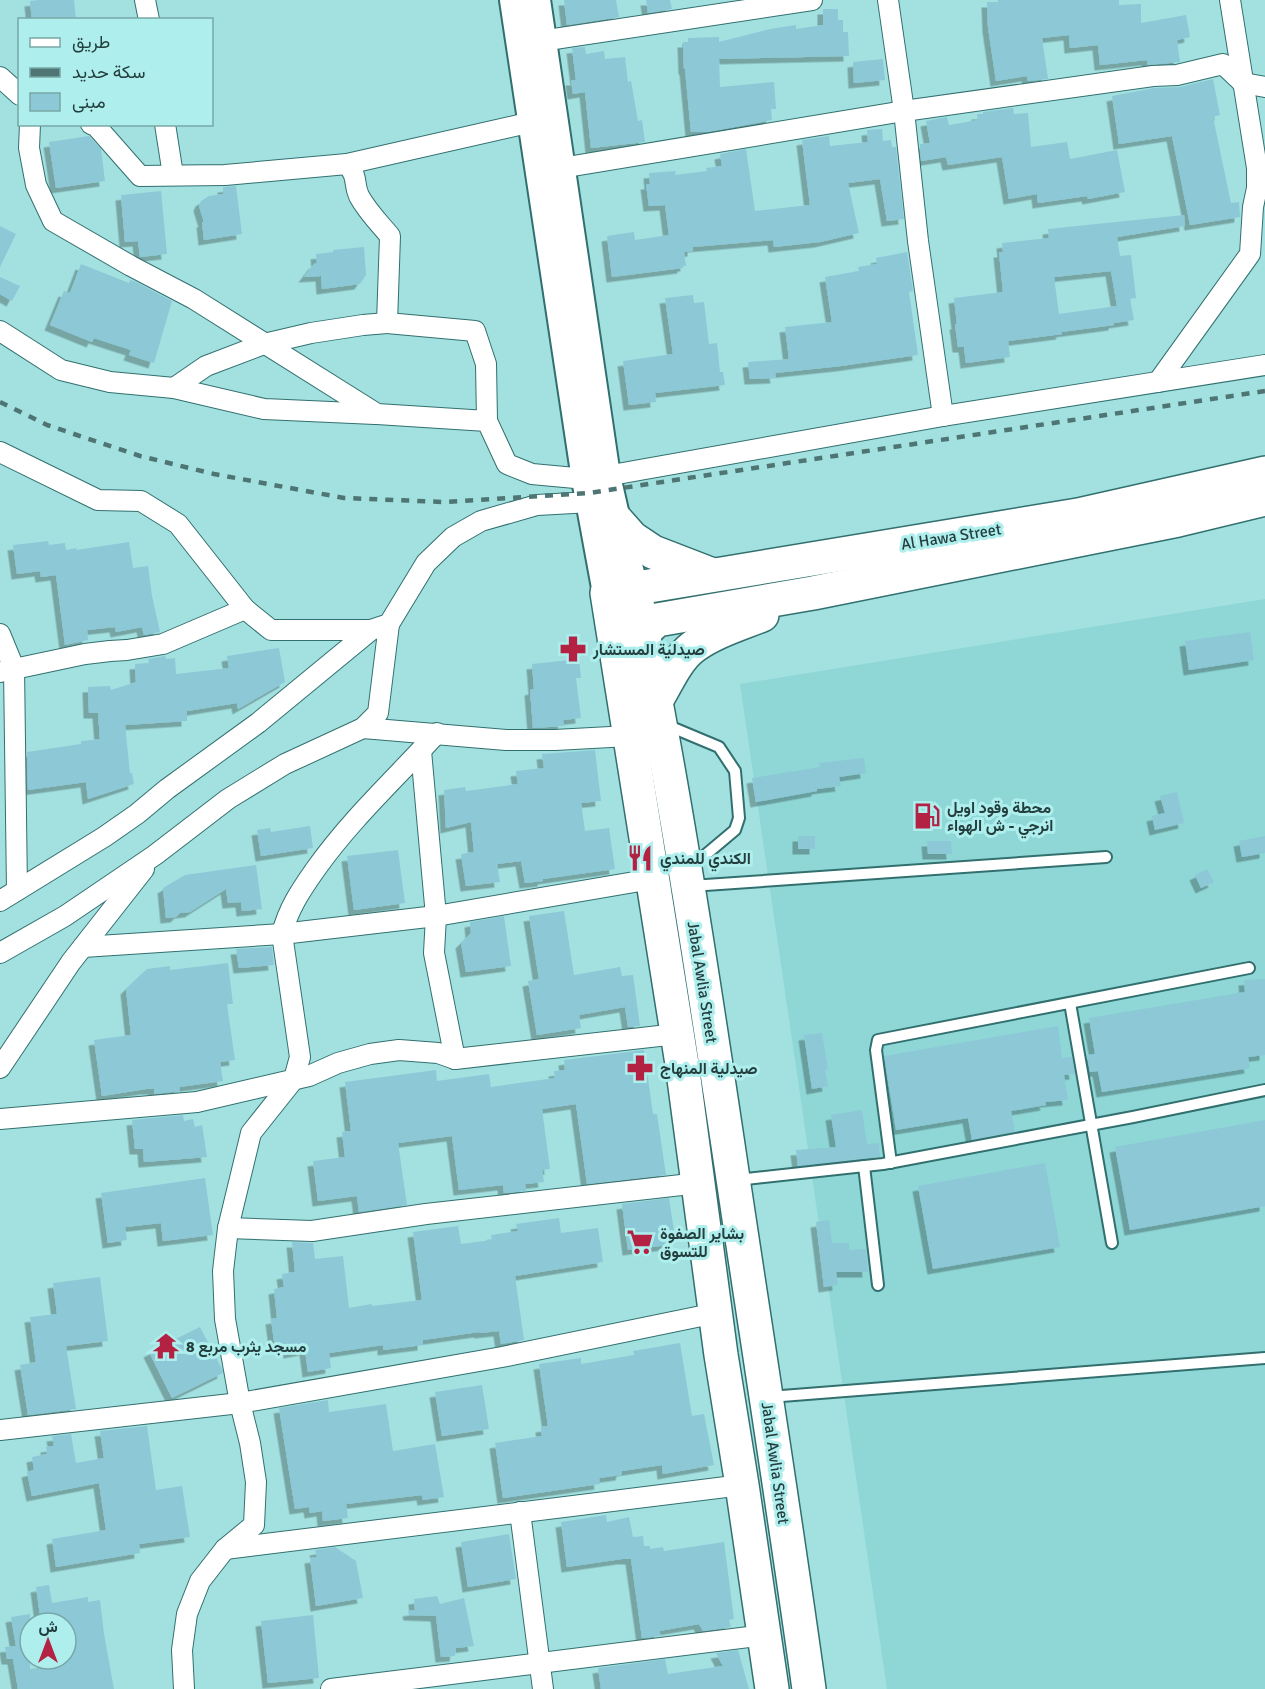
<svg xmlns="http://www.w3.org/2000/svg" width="1265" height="1689" viewBox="0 0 1265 1689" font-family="Signika,Vazirmatn,sans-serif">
<defs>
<filter id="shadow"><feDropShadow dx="-5.5" dy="5.5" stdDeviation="0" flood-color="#0004"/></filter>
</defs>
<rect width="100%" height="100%" fill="#a2e1e0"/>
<!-- built -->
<path fill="#8ed7d6" d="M1265,599V1689H887L740,684Z"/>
<!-- building -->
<g fill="#8dc8d7" fill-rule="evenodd" filter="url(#shadow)">
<path d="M39,0H74L76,20H32L30,1Z"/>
<path d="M564,0H616L619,17L567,25Z"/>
<path d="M646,0H670L672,9L648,13Z"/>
<path d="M998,0H1119V5L1141,4V23L1186,15L1190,37L1177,40L1180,62L1147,65V60L1100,65L1098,45L1070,48L1069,35L1042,38L1048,79L1028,81L1027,76L996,81L988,27L987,2H998Z"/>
<path d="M823,9H838V20H843V32H848L849,56L719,59L720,87L774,82L776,109H771L772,120L707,132H691L685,69H684L683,42H688V38L719,37V42L770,29L796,25V29L823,25Z"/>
<path d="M585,47L586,54L604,51L605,59L625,57L628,82L631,81L638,121L642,120L645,142L591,148L585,92L573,94L571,80H576L572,48Z"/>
<path d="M883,59L885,80L854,83L853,62Z"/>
<path d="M1213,79L1220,115L1213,117L1231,203L1239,202L1240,217L1190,225L1172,136L1119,144L1112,96L1154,88L1180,87Z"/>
<path d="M1013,108L1014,114L1028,113L1031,147L1067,142L1070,159L1117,150L1125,192L1088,199L1087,196L1038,203L1037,194L1009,199L1002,157L948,165L946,157L921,161L920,144L930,143L926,121L947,117L949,125L978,120L977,114H983V112Z"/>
<path d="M882,129L883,141L891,140L892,147H896L904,219L887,221L880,179L848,183L859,233L820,242L774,247L773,240L693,247V251L684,252L686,266H683V268L612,277L607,236L634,232L635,240L669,235L665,205L649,206L646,184H650L649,173L676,171L675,175L707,171L706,168L722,166L720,154L746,149L755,211L810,205L802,140L829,136L830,146L868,142L867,130Z"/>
<path d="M89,136L101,149L105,181L56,188L49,142Z"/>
<path d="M236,186L242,234L204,240L202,222H204L199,206L201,201L209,196L223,194V187Z"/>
<path d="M161,191L167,254L140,257L138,241L125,242L121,195Z"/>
<path d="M1184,215L1185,226L1117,237L1120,256L1131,255L1136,298L1130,299L1134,320L1114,323V325L1061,332L1062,334L1008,341L1010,357L966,363L964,347H958L955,324H957L954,298L1003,292L999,252H1003L1002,243L1049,238L1048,229ZM1111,271L1117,306L1059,314L1054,277Z"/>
<path d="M0,226L16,234L0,267Z"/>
<path d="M364,247L366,275L360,284L322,289L321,276L304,277L314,264L317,263L316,254L333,252V250Z"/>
<path d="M907,252L913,291L909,292L918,355L841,366L775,373L776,378L750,379L748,362L789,359L785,327L832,322L825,277L859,271L858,267L877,264L876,258Z"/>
<path d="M81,264L129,283L130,280L134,281L172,301L154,363L129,355L131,350L94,338L92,342L50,325L64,291L70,293Z"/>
<path d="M0,277L20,286L12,301L0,294Z"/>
<path d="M693,295L694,303L704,302L709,344L717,343L720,372H723L725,385L655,393L656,402L629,405L623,361L673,354L665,298Z"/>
<path d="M48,541L49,545L65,543L66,550L77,548L76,550L129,542L133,568L148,566L152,596L160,632L144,635L142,627L116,632L115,627L87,630L88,640L65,645L56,575L41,577L40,571L17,574L13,545Z"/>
<path d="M1250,632L1254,660L1189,670L1185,641Z"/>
<path d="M279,648L285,682L238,709L237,703L187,711V721L125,725L130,773H132L134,784L88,799L86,782L28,790L27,752L81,744V741L100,739L98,713H89L88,687L110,686L111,690L136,682L135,664L149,663L148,659L165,656L166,659L175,658L176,674L229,668L227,656Z"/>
<path d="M579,659L581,678H576L581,718L563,720L564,726L533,728L530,690L534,689L532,664Z"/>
<path d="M595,750L601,801L581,803L585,831L609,828L615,869L543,879V881L525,883L521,861L497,864L500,882L466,886L461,854L474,852L471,822L446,828L444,790L465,787L466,791L518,784L516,771L544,768L542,754Z"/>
<path d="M864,758L866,773L839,777L841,786L817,789V791L756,802L752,778L820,767L819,763Z"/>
<path d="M1177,792L1184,823L1155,830L1152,816L1165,813L1160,796Z"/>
<path d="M310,826L313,848L261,856L257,830L270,828L271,832Z"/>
<rect x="798" y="836" width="17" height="13"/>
<path d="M1265,836V853L1242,857L1239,841Z"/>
<path d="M927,841H951L952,854H928Z"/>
<path d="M398,850L405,903L354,910L347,856Z"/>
<path d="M256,865L262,909L242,911L241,902L228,903L226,889L190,912L180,913L176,917L166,918L163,888L185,875Z"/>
<path d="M1207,869L1214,882L1201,888L1195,875Z"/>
<path d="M564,911L574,975L620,967L622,976L633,975L640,1026L628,1027L625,1007L579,1015L581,1028L537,1035L528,981L539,979L529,916Z"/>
<path d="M504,916L511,966L466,972L461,943L471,933L470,922Z"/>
<path d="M272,947L274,965L239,968L236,949Z"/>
<path d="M228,963L233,1004H227L235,1060L220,1062L223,1081L179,1087L180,1091L154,1094V1089H146L102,1096L94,1040L131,1035L126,989L147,969L170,966V970Z"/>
<path d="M1265,979V1055L1248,1057L1250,1068L1102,1092L1098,1071L1090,1072L1087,1055L1095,1054L1089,1018L1245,992L1244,980Z"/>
<path d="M1058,1026L1062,1058L1072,1057L1075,1074L1064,1075L1068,1100L1045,1102L1046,1105L1011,1111L1015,1132L972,1140L968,1118L896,1130L884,1056Z"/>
<path d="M822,1033L828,1069L825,1070L828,1086L812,1089L804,1035Z"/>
<path d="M644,1050L653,1114H657L666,1175L587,1184L576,1104L542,1109L550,1169L542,1170L544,1182L525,1184L526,1191L504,1193L503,1185L459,1190L452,1136L398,1143L407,1205L359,1212L357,1196L318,1201L313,1161L345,1157L342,1132L351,1131L345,1082L436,1070L437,1081L489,1074L491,1087L555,1078L554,1071L565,1070L564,1060Z"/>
<path d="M862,1110L867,1144L879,1143L880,1157L798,1166L796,1150L836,1147L831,1115Z"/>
<path d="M183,1115L184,1121L193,1119L195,1127L202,1125L207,1157L144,1162L143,1149H135L132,1120Z"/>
<path d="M1265,1120V1206L1130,1230L1115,1147Z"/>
<path d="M1045,1163L1060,1247L933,1269L918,1186Z"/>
<path d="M205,1178L213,1235L163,1241L161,1223L125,1227L127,1240L108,1243L101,1193Z"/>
<path d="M669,1198L676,1244L628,1250L622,1204Z"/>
<path d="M559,1218L561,1233L598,1228L603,1262L515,1276L524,1340L501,1344L499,1331L480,1333L479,1332L423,1340V1345L383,1350V1345L329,1353L331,1368L308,1372L305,1350L289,1353L288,1346L275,1348L271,1319L277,1318L274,1289L284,1287L282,1274L295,1272L292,1242L313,1243L315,1259L343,1256L349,1308L372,1304V1306L422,1300L413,1232L458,1226L461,1244L492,1240L491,1235L518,1231L516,1224Z"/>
<path d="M829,1220L832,1243H849V1250L866,1249L868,1272H836L838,1285L824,1287L816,1222Z"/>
<path d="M100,1277L108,1341L66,1346L76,1409L28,1415L20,1365L36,1362L30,1317L57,1314L53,1283Z"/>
<path d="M200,1327L222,1369L223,1373L172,1398L149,1352Z"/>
<path d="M680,1343L692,1416L704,1414L714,1465L663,1474L662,1465L622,1471L621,1475L599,1478L600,1484L503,1498L495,1443L542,1436L541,1427L548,1426L539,1364L581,1358V1364L634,1355L633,1351Z"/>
<path d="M482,1385L489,1429L442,1436L435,1392Z"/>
<path d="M328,1400L329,1412L386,1404L393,1451L435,1444L444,1497L423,1500L422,1495L346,1504L348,1518L323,1521L322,1511L310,1513L309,1507L295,1509L279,1408Z"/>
<path d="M147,1426L156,1490L182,1486L190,1537L139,1544L140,1553L56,1567L52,1539L106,1530L99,1483L32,1496L27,1472L34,1470L32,1457L47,1454L46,1447L54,1446L52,1436L71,1434L76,1463L104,1458L100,1431Z"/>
<path d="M606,1515L607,1522L629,1517L633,1537L643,1536L644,1546H650V1549L663,1547L664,1551L724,1542L734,1619L729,1620L731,1627L703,1631L699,1624L659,1631L661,1636L642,1638L631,1559H622L567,1567L561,1522Z"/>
<path d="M509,1534L516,1579L468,1587L461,1542Z"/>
<path d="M335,1547L356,1561L363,1598L316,1606L310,1558L317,1557L315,1550Z"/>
<path d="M49,1585L52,1603L88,1597V1602L100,1600L104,1634L114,1689H18L13,1659H7L5,1647L16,1646L11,1617L30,1614V1669L61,1665L60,1659H66V1623H41L36,1587Z"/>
<path d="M437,1596L440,1604L464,1598L474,1646L456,1648L455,1656L441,1657L436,1616L409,1615L408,1611L415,1610L414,1599Z"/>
<path d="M313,1615L319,1678L268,1683L261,1621Z"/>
<path d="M738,1650L749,1689H601L598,1668L665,1659L668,1674L723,1666L716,1653Z"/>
</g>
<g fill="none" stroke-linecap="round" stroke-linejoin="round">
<!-- lane casing -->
<g stroke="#32706f" stroke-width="14">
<g id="lane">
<path d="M664,724L719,747L735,771L739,818L735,830L691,867"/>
<path d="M691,886L1106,857"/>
<path d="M1070,1003L1112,1243"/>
<path d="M891,1163L876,1050L878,1040L1249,968"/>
<path d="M864,1166L878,1285"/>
<path d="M737,1180L883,1164L1133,1117L1265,1090"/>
<path d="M769,1397L1265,1358"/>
</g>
</g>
<!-- street casing -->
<g stroke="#32706f" stroke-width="22">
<g id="street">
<path d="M145,0L149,20"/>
<path d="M888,0L904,111L918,241L943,416"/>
<path d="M541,41L812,0"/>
<path d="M0,77L20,95"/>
<path d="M30,124L29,148L36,185L53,221L131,266L194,299L377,414L487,421L507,464L532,474L586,479L606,476L943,416L1265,365"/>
<path d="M91,124L96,126L140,176L225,175L347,164L532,122"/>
<path d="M165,124L173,175"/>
<path d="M347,164C359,178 353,183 359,196C367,211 380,224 390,236L387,323L475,331L486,364L487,421"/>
<path d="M561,168L904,111L1153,76L1177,75L1223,64L1243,83L1265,87"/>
<path d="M0,331L61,370L110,382L174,388L264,409L375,414"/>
<path d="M1158,382L1250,254L1253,207L1257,188V168L1230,0"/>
<path d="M174,388L206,366L264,344L311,333L363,325L387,323"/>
<path d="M0,452L98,500L141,501L178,524L245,609L271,630H371"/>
<path d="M0,634L14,668L17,890"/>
<path d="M0,672L85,654L110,651L127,650L163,644L245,609"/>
<path d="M363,728L506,740H555L629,736"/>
<path d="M421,751L436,916L434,953L455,1059"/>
<path d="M0,901L104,837L137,814L167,789L258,723L371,630L389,624L426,563L453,537L481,521L537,505L591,502"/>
<path d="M83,947L282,934L436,916L652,879"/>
<path d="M0,953L65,916L155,855L228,799L285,764L363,728L378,713L389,624"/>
<path d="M0,1068L71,962L144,869"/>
<path d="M0,1119L197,1102L309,1076L338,1063L370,1054L399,1050L438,1053L455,1059L677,1034"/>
<path d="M228,1228L312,1231L426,1214L699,1183"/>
<path d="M0,1430L240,1403L502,1357L716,1313"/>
<path d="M520,1512L543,1689"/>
<path d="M225,1549L742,1485"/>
<path d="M184,1689L182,1650L187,1614L200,1581L225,1549L254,1525L256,1482L250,1443L240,1403L225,1319L223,1271L228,1228L251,1133L294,1079L300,1057L282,934C288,909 301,890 315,870C351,819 396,778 437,733"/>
<path d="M331,1689L765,1635"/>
</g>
</g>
<!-- secondary casing -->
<g stroke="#32706f" stroke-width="32">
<g id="secondary">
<path d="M514,0L586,479L607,593"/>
<path d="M536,0L606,476L616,520L634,588"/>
</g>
</g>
<!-- highway casing -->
<g stroke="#32706f" stroke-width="36">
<g id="highway">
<path d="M616,520L632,538L653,552L710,574"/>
<path d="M634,588C676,795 707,1004 738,1212C762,1371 787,1530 809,1689"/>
<path d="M643,633L657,620L813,593L1178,520L1265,499"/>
<path d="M656,701C667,683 676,660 693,647C713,632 740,624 762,615"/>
<path d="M772,1689L742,1485L721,1355L682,1064L607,593L1078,515L1265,473"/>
</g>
</g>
<!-- lane -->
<use href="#lane" stroke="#fff" stroke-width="10"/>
<!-- street -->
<use href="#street" stroke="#fff" stroke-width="20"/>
<!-- secondary -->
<use href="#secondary" stroke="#fff" stroke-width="28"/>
<!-- highway -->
<use href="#highway" stroke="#fff" stroke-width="33"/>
<!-- rail -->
<path stroke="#4e7474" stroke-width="4.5" stroke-dasharray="8 8" stroke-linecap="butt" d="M0,402L47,425L140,456L214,474L344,498L444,502L589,493L1265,391"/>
</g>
<!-- icons -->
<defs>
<g id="pharmacy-bare" transform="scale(2.07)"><path d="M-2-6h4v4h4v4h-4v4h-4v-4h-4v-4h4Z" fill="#b32143" stroke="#aeeeed" stroke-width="2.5" paint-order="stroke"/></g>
<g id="fuel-bare" transform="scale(2.07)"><path d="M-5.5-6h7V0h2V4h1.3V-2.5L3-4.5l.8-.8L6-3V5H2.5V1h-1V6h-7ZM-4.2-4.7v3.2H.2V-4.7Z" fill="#b32143" stroke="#aeeeed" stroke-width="2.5" paint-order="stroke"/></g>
<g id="restaurant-bare" transform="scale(2.07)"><path d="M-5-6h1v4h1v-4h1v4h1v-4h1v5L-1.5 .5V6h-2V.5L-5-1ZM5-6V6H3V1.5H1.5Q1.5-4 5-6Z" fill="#b32143" stroke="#aeeeed" stroke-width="2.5" paint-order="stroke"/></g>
<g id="supermarket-bare" transform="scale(2.07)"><path d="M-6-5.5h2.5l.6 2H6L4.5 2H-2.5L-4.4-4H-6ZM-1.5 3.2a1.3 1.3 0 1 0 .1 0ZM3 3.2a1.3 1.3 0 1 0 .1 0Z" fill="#b32143" stroke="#aeeeed" stroke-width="2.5" paint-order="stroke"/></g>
<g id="temple-bare" transform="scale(2.07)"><path d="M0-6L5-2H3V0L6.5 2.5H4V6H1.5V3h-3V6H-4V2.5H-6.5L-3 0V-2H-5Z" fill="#b32143" stroke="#aeeeed" stroke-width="2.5" paint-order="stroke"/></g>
</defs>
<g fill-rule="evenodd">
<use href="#pharmacy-bare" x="573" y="649"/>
<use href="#fuel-bare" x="927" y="816"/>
<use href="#restaurant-bare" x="640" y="858"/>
<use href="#pharmacy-bare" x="640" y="1068"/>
<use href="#supermarket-bare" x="640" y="1242"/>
<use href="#temple-bare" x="166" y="1346"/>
</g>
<g text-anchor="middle" stroke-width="6" stroke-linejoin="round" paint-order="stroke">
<!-- street labels -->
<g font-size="16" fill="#243e3e" stroke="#aeeeed">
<text transform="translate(951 536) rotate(-9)" y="6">Al Hawa Street</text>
<text transform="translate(703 982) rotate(81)" y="6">Jabal Awlia Street</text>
<text transform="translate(776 1463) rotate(82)" y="6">Jabal Awlia Street</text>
</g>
<!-- poi labels -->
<g font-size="16" font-weight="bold" fill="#243e3e" stroke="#aeeeed" text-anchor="start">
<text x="593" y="655">صيدلية المستشار</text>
<text x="947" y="813">محطة وقود اويل<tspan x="947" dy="18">انرجي - ش الهواء</tspan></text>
<text x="660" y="864">الكندي للمندي</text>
<text x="660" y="1074">صيدلية المنهاج</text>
<text x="660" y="1239">بشاير الصفوة<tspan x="660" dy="18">للتسوق</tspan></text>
<text x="186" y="1352">مسجد يثرب مربع 8</text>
</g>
</g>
<!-- legend -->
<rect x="18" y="18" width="195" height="108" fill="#aeeeed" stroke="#77a8a7" stroke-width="1.5"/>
<rect x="30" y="38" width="30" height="9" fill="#ffffff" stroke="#77a8a7" stroke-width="1.5"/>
<text x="72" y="48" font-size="18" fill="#243e3e">طريق</text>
<rect x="30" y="68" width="30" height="9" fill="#4e7474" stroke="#77a8a7" stroke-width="1.5"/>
<text x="72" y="78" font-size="18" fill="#243e3e">سكة حديد</text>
<rect x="30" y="93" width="30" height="18" fill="#8dc8d7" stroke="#77a8a7" stroke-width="1.5"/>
<text x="72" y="108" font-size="18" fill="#243e3e">مبنى</text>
<!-- north arrow -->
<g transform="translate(48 1641)"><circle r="28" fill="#aeeeed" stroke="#77a8a7" stroke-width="1.5"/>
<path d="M0-4.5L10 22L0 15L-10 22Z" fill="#b32143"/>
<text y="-9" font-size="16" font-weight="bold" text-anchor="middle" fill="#243e3e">ش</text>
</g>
</svg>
